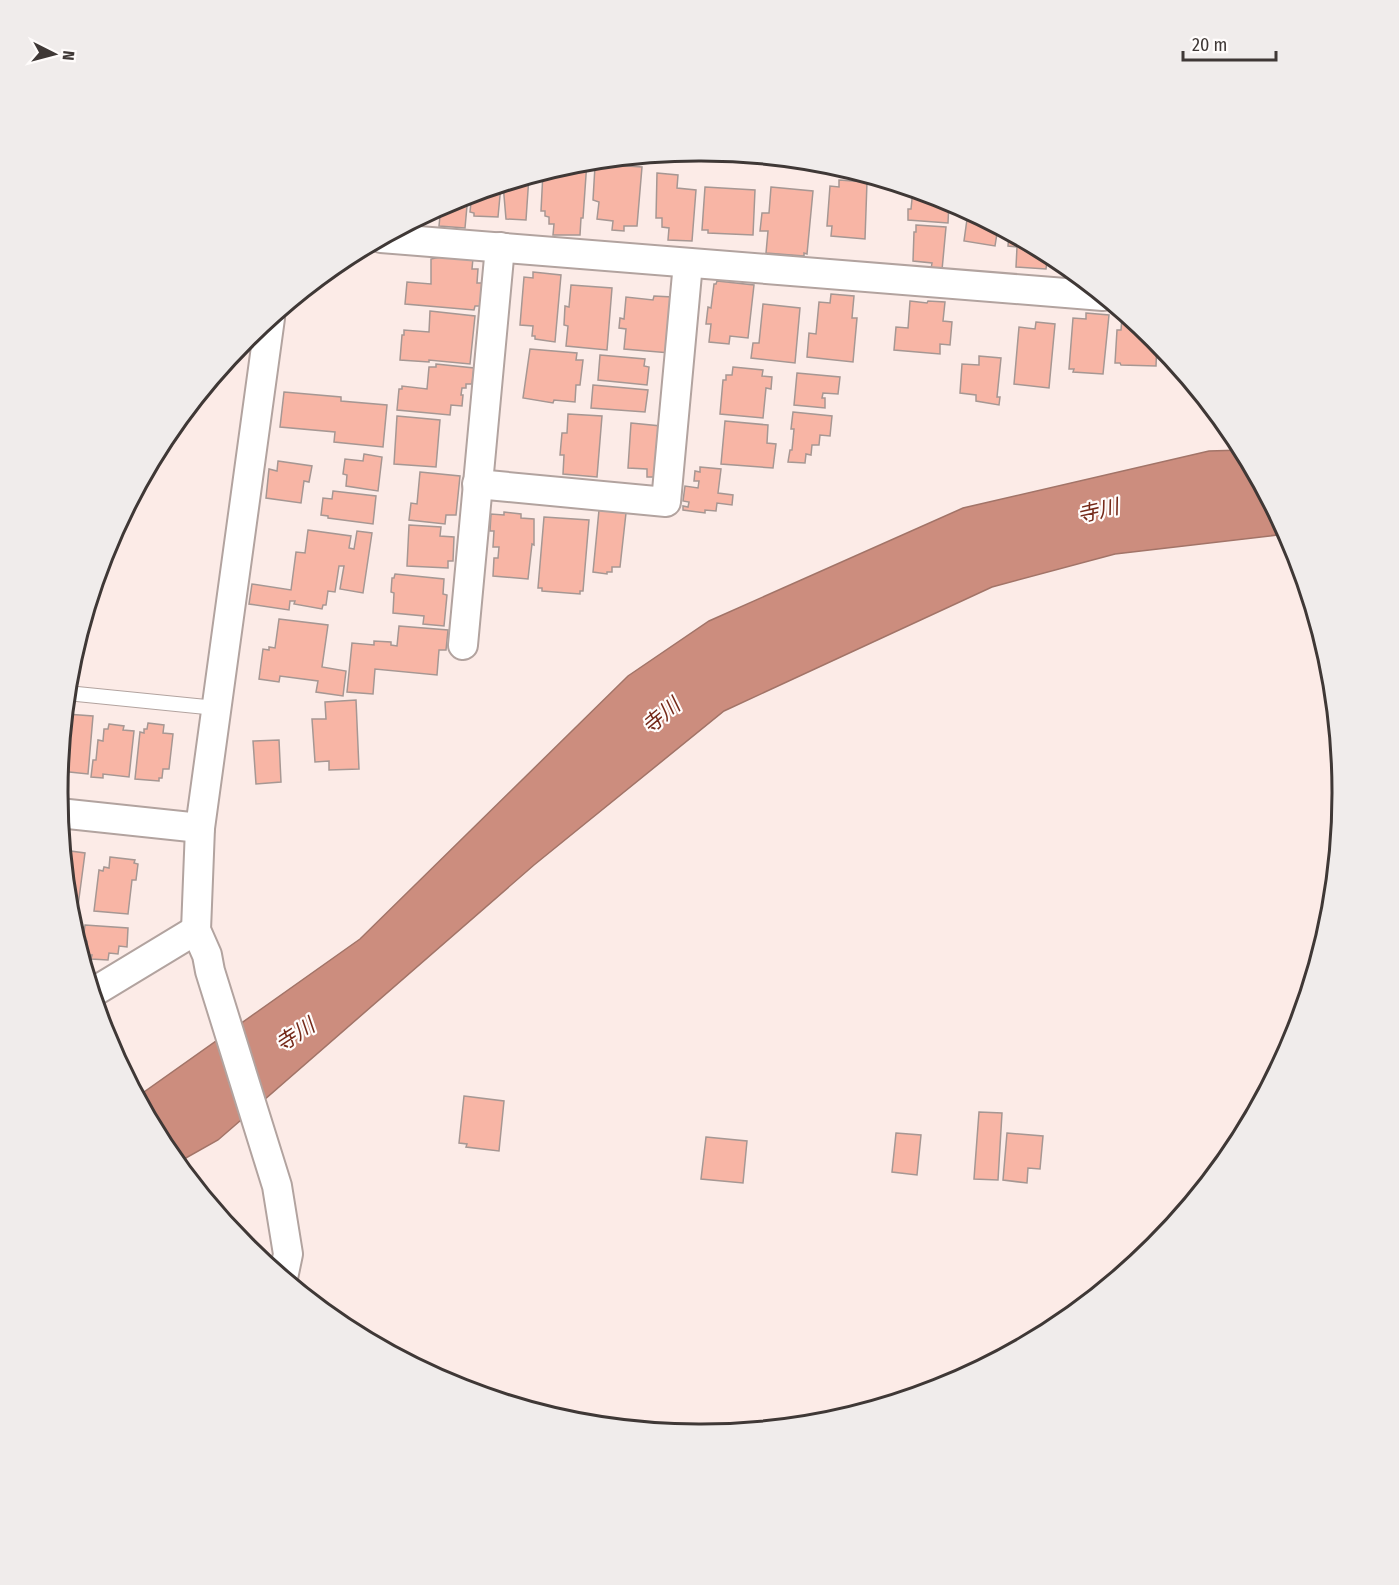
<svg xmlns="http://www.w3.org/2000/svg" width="1399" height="1585" viewBox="0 0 1399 1585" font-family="'Fira Sans Condensed','Noto Sans JP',sans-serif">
<rect width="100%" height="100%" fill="#fcebe7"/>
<!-- water -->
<path fill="#cc8d7e" stroke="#a27468" stroke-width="1.5" d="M1242,450L1286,534L1115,554L992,587L724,711L534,865L218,1140L177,1163L165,1149L137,1097L360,939L628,676L709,621L963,508L1209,451Z"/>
<!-- building -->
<g fill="#f8b5a5" stroke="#a69793" stroke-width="1.5">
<path d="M587,161L583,218H581L580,235H553L554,224H549V217L545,216V211H541L543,172L574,162Z"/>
<path d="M598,164L642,167L637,226H624V231L612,230L613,221L597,219L599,202L593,200L595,166H598Z"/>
<path d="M657,173L678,175L677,188L696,190L692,241L668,240L669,228L662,227V218H656Z"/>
<path d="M529,176L526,220L506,219L503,184Z"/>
<path d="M839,180L867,182L865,239L831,236L832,226H827L830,186L839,187Z"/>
<path d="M501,185L498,217L474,216V213L470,212L472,193Z"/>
<path d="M705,187L755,190L753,235L708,233V230H702Z"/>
<path d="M771,187L813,191L807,254L804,253V256L766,253L768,231H760L762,213H769Z"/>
<path d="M913,189L949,201L948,223L908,220V209H911Z"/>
<path d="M468,195L465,228L439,226L441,206Z"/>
<path d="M966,210L998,227L995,246L964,241L968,212H966Z"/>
<path d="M916,225L946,227L942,270L931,269L932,263L913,261L914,232H916Z"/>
<path d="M1009,234L1048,254L1046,269L1016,267L1017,247L1008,246Z"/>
<path d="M441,255L473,258L472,269H478L477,283H482L480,306H475L474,310L405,304L407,282L431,284V259L441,257Z"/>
<path d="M533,272L561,275L555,342L535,339V336H532L533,326L520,325L524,277L533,278Z"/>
<path d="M717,281L754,285L748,338L730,336L729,344L709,342L711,324H706L708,307L711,308L714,284H716Z"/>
<path d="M571,285L612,288L607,350L566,346L568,326L564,325L565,306L569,307Z"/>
<path d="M831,294L854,296L852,318H857L853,362L807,357L809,333L816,334L819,302L830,303Z"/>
<path d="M654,296L672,297L670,353L624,349L626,329L619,328L620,318L624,319L626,297L653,300Z"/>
<path d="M910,301L927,303L928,301L945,302L943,321L952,322L950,345L940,344V354L894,350L896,327L908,328Z"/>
<path d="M763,304L800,308L795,363L751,358L753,343H759Z"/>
<path d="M430,311L475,316L470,364L429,360V362L400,360L402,335H404V330L429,332Z"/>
<path d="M1086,313L1109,315L1103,374L1073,372L1074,369H1069L1073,318L1086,319Z"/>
<path d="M1122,317H1128L1157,342L1156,366L1121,365L1120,363H1115L1117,330H1121Z"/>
<path d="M1036,322L1055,324L1049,388L1014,384L1019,327L1035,329Z"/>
<path d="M1162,348L1172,361H1168V356H1162Z"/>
<path d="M530,349L577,353L576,360H583L580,385H576L575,402L554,400L553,403L523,398Z"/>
<path d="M600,355L645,359L644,366L649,367L647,385L598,380Z"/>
<path d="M979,356L1001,358L997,397H1000L999,405L976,401V395L960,393L962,364L979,365Z"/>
<path d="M436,364L474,368L472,384H466V388H462L461,395H463L462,406L451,405L450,415L397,410L399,389H402V386L427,389L429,367H436Z"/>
<path d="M733,367L763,370L762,376L772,377L771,389L766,388L763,418L720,414L723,380H726V375H732Z"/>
<path d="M797,373L840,377L838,394L823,393L822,398H825V408L794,405Z"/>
<path d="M593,385L648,390L645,412L591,408Z"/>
<path d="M284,392L341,397V401L387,405L383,447L334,442L335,432L280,427Z"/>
<path d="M793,412L832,416L830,436L820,435L819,445H812L811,455L806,454L805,463L788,462L790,450H792L794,429H791Z"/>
<path d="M568,414L602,416L597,477L563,474L564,455H560L562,433H567Z"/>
<path d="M397,416L440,420L436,467L394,464Z"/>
<path d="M725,421L768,425L767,443L776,444L773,468L721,464Z"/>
<path d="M631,423L661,426L657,470H654V477H647V469L628,468Z"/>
<path d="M364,454L382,457L378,491L346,486L347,475L343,474L345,459L363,461Z"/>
<path d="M278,461L312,466L309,482L304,481L301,503L266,498L269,469L277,471Z"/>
<path d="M700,467L721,469L718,493L733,495L732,505L717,503L716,511L705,510V513L683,510V506L688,507L689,502L683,501L685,486L698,488L699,481H694L695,471L700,472Z"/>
<path d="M420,472L460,476L456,515H446L445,524L409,520L411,503L417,504Z"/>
<path d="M333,491L376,496L373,524L328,518V516L321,515L323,498L332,499Z"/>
<path d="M599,510L626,513L620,567H612V572H607V574L593,572Z"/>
<path d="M504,512L521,514V518L534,519V545L532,544L528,579L493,576L494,558H498L499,547H493L494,531H490L491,514L504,515Z"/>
<path d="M544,517L589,520L583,591H580V594L542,591V588H538Z"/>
<path d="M409,525L441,527L440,536L454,537L453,561H448V568L407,566Z"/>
<path d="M308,530L351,536L349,548L354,549L357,531L372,533L363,593L340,589L344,566H339L335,592L328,591L326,605H323L322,609L294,604L295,601H290L289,610L249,604L252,584L291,590L296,552L305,553Z"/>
<path d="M395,574L444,579L443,594L447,595L444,626L423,624L424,616L393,613L394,593L391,592L392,578H394Z"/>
<path d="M279,619L328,625L322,667L346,671L343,696L316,692L318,681L280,676L279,682L259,679L263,649L269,650V647L275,648Z"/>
<path d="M399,626L448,630L446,650H439L437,675L375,669L373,694L347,692L352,643L374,645V641L391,642V645L397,646Z"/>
<path d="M356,700L359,769L329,770V761L315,762L312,719H326L325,702Z"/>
<path d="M66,714L93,716L88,774L60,771Z"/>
<path d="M148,723L164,725L163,733L173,734L169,769H163L162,778H159V781L135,779L140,732L144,733V729H147Z"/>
<path d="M109,724L124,726L123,730L134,731L129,777L103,774V778L91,777L93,760H96L98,740L103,741L104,729H108Z"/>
<path d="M279,740L281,782L256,784L253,741Z"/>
<path d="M63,850L85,853L78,906L68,905Z"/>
<path d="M110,857L135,860L134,863L138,864L136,880H132L128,914L94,911L99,870L103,871L104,867L109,868Z"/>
<path d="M85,925L128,928L127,947L119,946L118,954L109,953L108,960L91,959L92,955H86L87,941L83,940Z"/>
<path d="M464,1096L504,1101L499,1151L466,1147L467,1144L459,1143Z"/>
<path d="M979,1112L1002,1113L998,1180L974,1179Z"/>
<path d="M896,1133L921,1135L917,1175L892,1172Z"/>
<path d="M1007,1133L1043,1136L1040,1169L1028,1168L1027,1183L1003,1180Z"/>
<path d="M706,1137L747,1141L743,1183L701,1179Z"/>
</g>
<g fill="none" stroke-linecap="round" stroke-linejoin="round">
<!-- lane casing -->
<g stroke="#b2a39f" stroke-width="16">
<path id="lane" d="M67,693L216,708"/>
</g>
<!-- street casing -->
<g stroke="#b2a39f" stroke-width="32">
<g id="street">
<path d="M381,238L1103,296"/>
<path d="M270,318L200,828L196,930L207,955L210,971L277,1186L288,1254L283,1278"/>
<path d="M477,484L666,502L688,263"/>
<path d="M463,645L500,247"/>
<path d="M59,813L200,828"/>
<path d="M92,993L196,930"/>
</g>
</g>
<!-- lane -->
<use href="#lane" stroke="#fff" stroke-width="14"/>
<!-- street -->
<use href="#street" stroke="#fff" stroke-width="28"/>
</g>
<g text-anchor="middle" stroke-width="4.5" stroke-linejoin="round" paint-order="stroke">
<!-- water labels -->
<g font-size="21" font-style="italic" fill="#752919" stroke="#fffcfb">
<text transform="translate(1098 511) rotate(-13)" y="7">寺川</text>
<text transform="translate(661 716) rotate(-40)" y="7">寺川</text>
<text transform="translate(295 1035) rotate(-33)" y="7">寺川</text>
</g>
</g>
<!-- crop -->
<path d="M0 0H1399V1585H0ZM699 161H701A631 631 0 0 1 1332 792V793A631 631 0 0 1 701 1424H699A631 631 0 0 1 68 793V792A631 631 0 0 1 699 161Z" fill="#f0eceb" fill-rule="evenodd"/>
<path fill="none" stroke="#3f3836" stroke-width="3" d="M699 161H701A631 631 0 0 1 1332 792V793A631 631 0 0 1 701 1424H699A631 631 0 0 1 68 793V792A631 631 0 0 1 699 161Z"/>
<!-- north arrow -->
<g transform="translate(54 54) rotate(96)" stroke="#fffcfb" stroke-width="4.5" paint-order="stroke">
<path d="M0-4.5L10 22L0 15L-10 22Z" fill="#3f3836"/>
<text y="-9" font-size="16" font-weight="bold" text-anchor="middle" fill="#3f3836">N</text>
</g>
<!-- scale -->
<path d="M1183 51v9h93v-9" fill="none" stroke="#3f3836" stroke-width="3"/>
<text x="1192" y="51" font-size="18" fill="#3f3836" stroke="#fffcfb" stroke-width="4.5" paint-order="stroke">20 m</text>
</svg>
